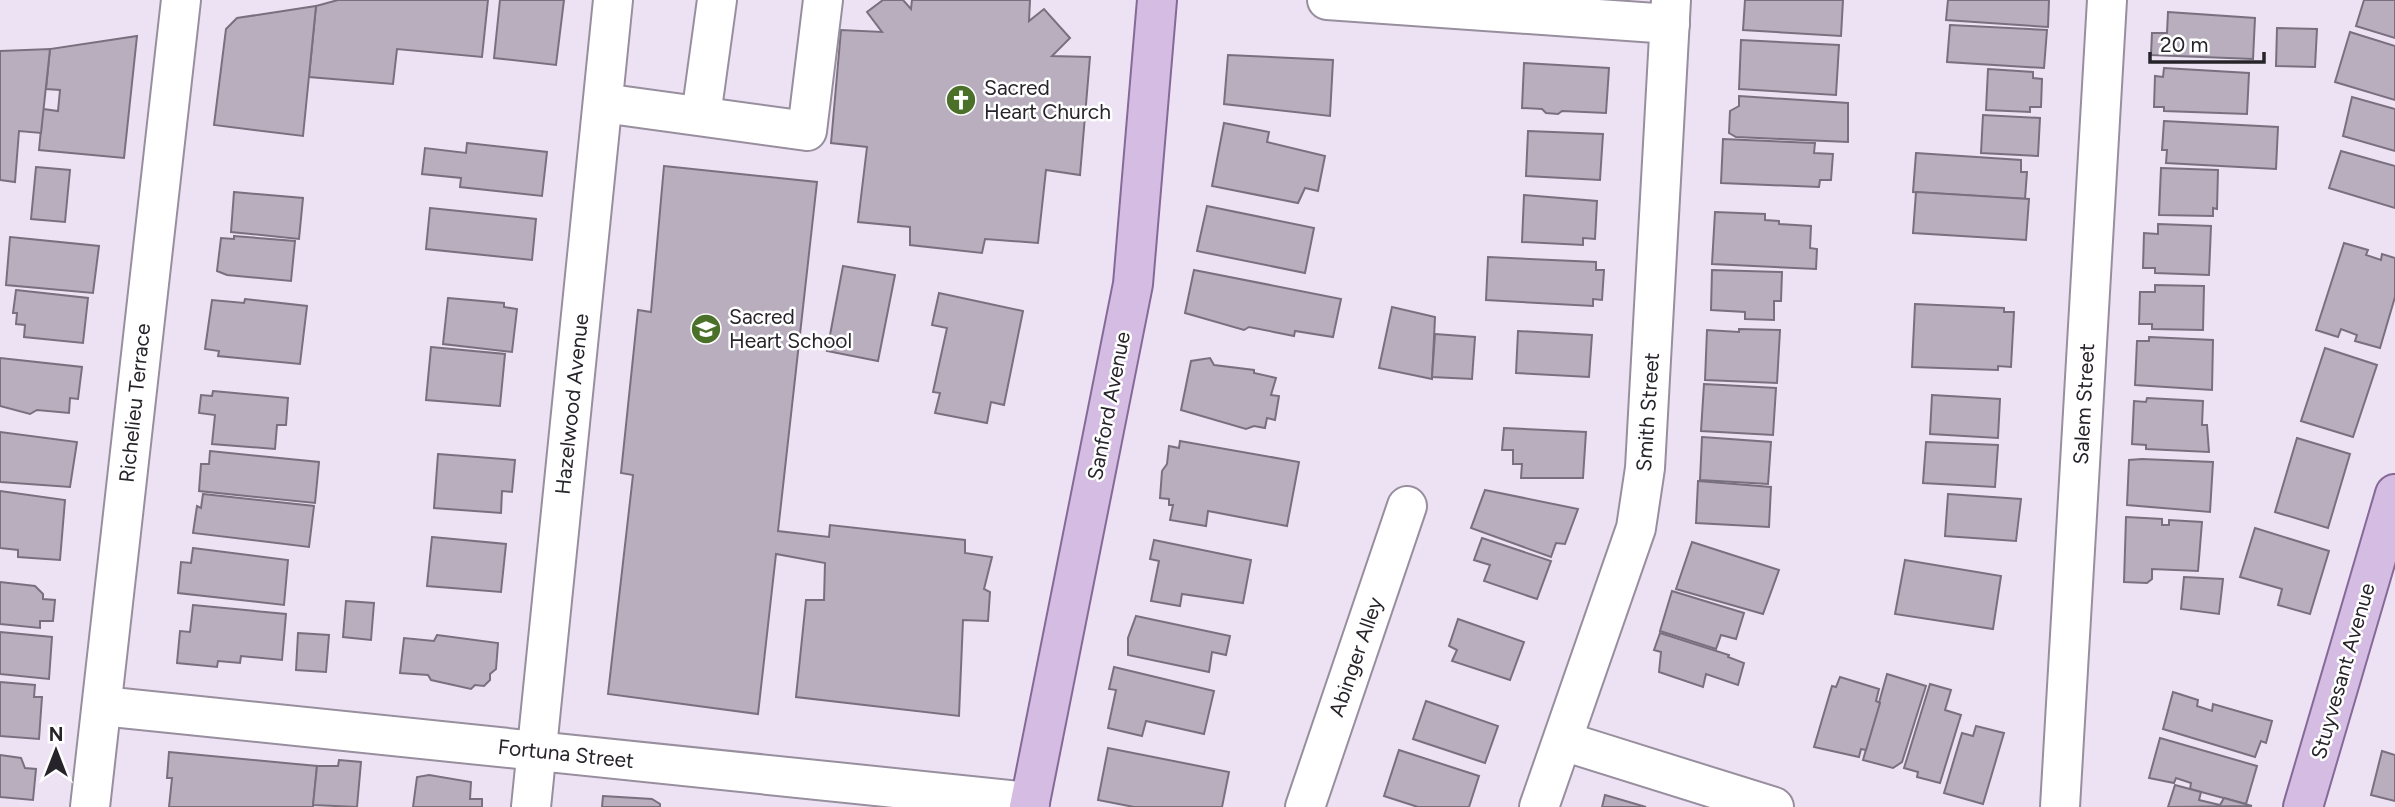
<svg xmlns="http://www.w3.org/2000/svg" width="2395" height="807" viewBox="0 0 2395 807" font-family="Figtree,sans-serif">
<rect width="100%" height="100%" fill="#ede2f3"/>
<!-- building -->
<g fill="#b8aebe" stroke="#79707f" stroke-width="2">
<path d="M338,0H488L482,57L397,49L393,84L309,77L316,6Z"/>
<path d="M500,0H564L556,65L494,58Z"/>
<path d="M883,0H903L911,9L912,0H1030L1029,21L1044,9L1070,38L1052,56L1090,57L1080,175L1046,170L1038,243L985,239L982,253L910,245V227L858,222L867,147L831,143L841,30L882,32L867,12Z"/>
<path d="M1745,0H1843L1841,36L1743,30Z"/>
<path d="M1948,0H2049L2048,27L1946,20Z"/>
<path d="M2364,0H2395V38L2356,26Z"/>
<path d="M316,6L303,136L214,125L226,29L237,18Z"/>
<path d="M2168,12L2255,18L2253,59L2151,55L2152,33H2167Z"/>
<path d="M1950,25L2047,30L2044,68L1947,62Z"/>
<path d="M2277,28L2317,29L2315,67L2276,66Z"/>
<path d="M2350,32L2395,46V100L2335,82Z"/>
<path d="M137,36L124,158L39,150L43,109L58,111L60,90L46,89L50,49Z"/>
<path d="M1741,40L1839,45L1836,95L1739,89Z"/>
<path d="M50,49L41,133L19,131L15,182L0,180V51Z"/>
<path d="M1228,55L1333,60L1330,116L1224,104Z"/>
<path d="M1524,63L1609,68L1606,113L1562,111L1558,114L1546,113L1542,109L1522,108Z"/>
<path d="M2164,68L2249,73L2247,114L2164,111V107H2154L2155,76L2163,77Z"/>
<path d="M1988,69L2033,72V78L2042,79L2041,107H2030V112L1986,110Z"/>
<path d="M1739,96L1848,103V142L1736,137L1729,133L1730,111L1739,106Z"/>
<path d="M2352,97L2395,109V151L2343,136Z"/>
<path d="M1983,115L2040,118L2038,156L1981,153Z"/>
<path d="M2164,121L2278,127L2276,169L2166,163L2167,150H2162Z"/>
<path d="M1224,123L1269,132L1267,142L1325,156L1318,191L1305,188L1298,203L1212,186Z"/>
<path d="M1528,131L1603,134L1600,180L1526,176Z"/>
<path d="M1723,139L1815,143L1814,153L1833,154L1831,180H1820L1819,187L1721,183Z"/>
<path d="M467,143L547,152L542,196L460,187L461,178L422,174L425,148L466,153Z"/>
<path d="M2341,151L2395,166V208L2329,188Z"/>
<path d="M1916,153L2021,160V172H2027L2025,199L1913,192Z"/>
<path d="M664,166L817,182L778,531L829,537L830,525L965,540V553L992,557L984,589L990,592L988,621L963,620L959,716L796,697L806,600H824L825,563L776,554L758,714L608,694L633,475L621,473L638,310L651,312Z"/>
<path d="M36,167L70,170L65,222L31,219Z"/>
<path d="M2161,168L2218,170L2217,209L2213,208V216L2159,215Z"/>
<path d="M234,192L303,198L299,239L231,232Z"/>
<path d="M1916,192L2029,199L2026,240L1913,233Z"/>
<path d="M1524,195L1597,201L1595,239L1583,238V245L1522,242Z"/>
<path d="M1207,206L1314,228L1305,273L1197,251Z"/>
<path d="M430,208L536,219L532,260L426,249Z"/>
<path d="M1715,212L1765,214V220L1779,221V224L1811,226L1810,248L1817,249L1816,269L1712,264Z"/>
<path d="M2158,224L2211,226L2209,275L2155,273V268H2143L2144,233L2158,234Z"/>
<path d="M234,236L295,241L291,281L227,275L217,271L221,238L234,239Z"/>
<path d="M10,237L99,246L93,293L6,285Z"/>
<path d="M2344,243L2368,250L2366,255L2381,260L2382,254L2395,258V297L2380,348L2355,341L2357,335L2341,329L2338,337L2316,330Z"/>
<path d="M1488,257L1596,262V270H1604L1602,300L1593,299V306L1486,300Z"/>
<path d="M843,266L895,275L878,361L827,351Z"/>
<path d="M1194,270L1341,299L1333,337L1295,331L1294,336L1249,327L1244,330L1185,313Z"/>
<path d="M1712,270L1782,272L1781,301H1774V320L1745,319V312L1711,310Z"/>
<path d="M2155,285L2204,286L2203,330L2152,329V324H2139L2140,292H2155Z"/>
<path d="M16,290L88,298L83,343L24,337L25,325L16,324L17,313H13Z"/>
<path d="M939,293L1023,311L1004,405L991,402L987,423L935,413L940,393L933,392L947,328L932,325Z"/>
<path d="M448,298L504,303V307L517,309L512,352L443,344Z"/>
<path d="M245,299L307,306L300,364L218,356L219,351L205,349L212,300L244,303Z"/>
<path d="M1915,304L2004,308V312H2014L2011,367L1998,366V370L1912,367Z"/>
<path d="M1392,307L1435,317L1432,379L1379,368Z"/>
<path d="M1739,329L1780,330L1777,383L1705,380L1707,330L1739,332Z"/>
<path d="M1518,331L1592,335L1589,377L1516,373Z"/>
<path d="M1435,334L1475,337L1472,379L1432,377Z"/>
<path d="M2149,337L2213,340L2212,390L2135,385L2137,341H2149Z"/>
<path d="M431,347L505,354L500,406L426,400Z"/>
<path d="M2325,348L2377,365L2353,437L2301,421Z"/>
<path d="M0,358L82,367L78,399L70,398L69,413L37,410L30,414L0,406Z"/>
<path d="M1210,358L1214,365L1254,370V373L1276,378L1271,395L1279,396L1275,420L1267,418L1265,428L1254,426L1246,429L1181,410L1191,361Z"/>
<path d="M1704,384L1776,388L1773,435L1701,431Z"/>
<path d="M213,391L288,398L286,425H277L275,449L212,444L215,415L199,413L201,395L212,396Z"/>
<path d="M1932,395L2000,399L1998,438L1930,434Z"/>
<path d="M2147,398L2203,401L2202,425H2207L2209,452L2146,449V445L2132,444L2134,401L2146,402Z"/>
<path d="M1504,428L1586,432L1583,478H1521L1522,464H1513V450H1502Z"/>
<path d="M0,432L77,442L70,487L0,482Z"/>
<path d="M1702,437L1771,442L1768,484L1700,480Z"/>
<path d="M2297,438L2350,454L2328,528L2275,512Z"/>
<path d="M1180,441L1299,462L1287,526L1208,511L1206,526L1170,520L1173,505H1169V499L1160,498L1162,471L1167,464L1169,446L1179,448Z"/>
<path d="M1926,442L1998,445L1995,487L1923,483Z"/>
<path d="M210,451L319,462L315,503L199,491L201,464H209Z"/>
<path d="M438,454L515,460L512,492L502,491L501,513L434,508Z"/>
<path d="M2142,459L2213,462L2210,512L2127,505L2129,460Z"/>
<path d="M1698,481L1771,487L1769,527L1696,523Z"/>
<path d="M1485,490L1578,509L1565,544L1556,543L1551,557L1471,528Z"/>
<path d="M0,491L65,500L60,560L18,557V550L0,548Z"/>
<path d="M203,494L314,506L309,547L193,533L197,506L201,508Z"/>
<path d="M1948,494L2021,499L2016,541L1945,536Z"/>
<path d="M2126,517L2162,519V525H2169V520L2202,522L2198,571L2152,569V579L2147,583L2124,582Z"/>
<path d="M2255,528L2329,551L2310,614L2278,605L2282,589L2240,577Z"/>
<path d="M432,537L506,544L501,592L427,586Z"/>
<path d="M1482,538L1551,561L1537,599L1484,581L1490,565L1474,560Z"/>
<path d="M1154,540L1251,560L1243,603L1182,594L1180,606L1151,601L1159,561L1150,559Z"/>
<path d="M1692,542L1779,570L1763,614L1676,589Z"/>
<path d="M193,548L288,560L284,605L178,593L181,562L191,563Z"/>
<path d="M1905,560L2001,576L1993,629L1895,614Z"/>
<path d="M2184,577L2223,579L2219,614L2181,609Z"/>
<path d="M0,582L35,586L43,594V599L55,600L53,621H40V628L0,624Z"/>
<path d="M1672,591L1744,613L1736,639L1721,635L1716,649L1660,631Z"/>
<path d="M346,601L374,603L371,640L343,637Z"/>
<path d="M193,605L286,614L282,660L241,656L240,663L218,661L217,667L177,663L180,631L190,632Z"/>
<path d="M1136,616L1230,636L1226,655L1212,652L1209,672L1128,655V638Z"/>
<path d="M1458,619L1524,642L1510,680L1452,661L1457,650L1449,646Z"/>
<path d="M0,632L52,637L49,679L0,674Z"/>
<path d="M298,633L329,635L326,672L296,670Z"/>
<path d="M1660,633L1729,655L1728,657L1744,663L1738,685L1706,674L1703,687L1659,672L1661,652L1654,650Z"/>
<path d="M437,635L498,643L496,669L490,674V680L484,686L475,685L471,689L431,680L428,675L400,673L404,638L434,641Z"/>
<path d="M1114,667L1214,691L1204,734L1146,721L1142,736L1108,728L1116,690L1109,689Z"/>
<path d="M1887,674L1926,686L1902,762L1893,768L1863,760Z"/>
<path d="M1840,677L1879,689L1876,701L1880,703L1866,750L1861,749L1859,757L1814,747L1832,686L1836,687Z"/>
<path d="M0,682L35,685L34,697H42L39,739L0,736Z"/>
<path d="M1930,684L1951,690L1945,710L1961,715L1940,783L1917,777L1918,772L1904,768Z"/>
<path d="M2173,692L2198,700L2197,706L2212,711L2213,704L2272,721L2266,743L2261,741L2255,757L2163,729Z"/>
<path d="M1426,701L1498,726L1485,763L1413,739Z"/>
<path d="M1976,726L2004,733L1983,804L1944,793L1962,733L1973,736Z"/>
<path d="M2160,738L2257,766L2246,804L2190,789L2191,783L2176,778L2174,783L2149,778Z"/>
<path d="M1108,748L1229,772L1222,807H1134L1098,800Z"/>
<path d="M1399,750L1479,776L1469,807H1418L1384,796Z"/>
<path d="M2382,751L2395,755V801L2371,795Z"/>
<path d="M169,752L317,766L313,807H169L172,778H167Z"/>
<path d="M0,755L21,758L25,768L36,769L33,800L0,797Z"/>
<path d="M339,760L361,762L357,807L313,805L317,766H338Z"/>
<path d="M429,775L471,782L470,799H482V807H413L417,777Z"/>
<path d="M2175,785L2201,792L2199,800L2220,805L2224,798L2252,806L2168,807Z"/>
<path d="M1605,795L1646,807H1602Z"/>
<path d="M603,796L652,799L660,804V807H602Z"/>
</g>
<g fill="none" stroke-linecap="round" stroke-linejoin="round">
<!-- minor casing -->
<g stroke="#978e9e" stroke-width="42">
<g id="minor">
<path d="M1327,0L1670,24"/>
<path d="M603,103L807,131L823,0"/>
<path d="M701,116L717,0"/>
<path d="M102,706L1030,802"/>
<path d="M1563,741L1774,807"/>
<path d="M90,807L181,0"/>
<path d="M531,807L613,0"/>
<path d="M1305,807L1407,506"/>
<path d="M1539,807L1636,528L1645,468L1671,0"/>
<path d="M2060,807L2107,0"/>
</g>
</g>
<!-- major casing -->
<g stroke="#856996" stroke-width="42">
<g id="major">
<path d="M1029,807L1133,284L1157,0"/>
<path d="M2303,807L2395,494"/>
</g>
</g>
<!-- minor -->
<use href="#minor" stroke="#fff" stroke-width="38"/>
<!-- major -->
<use href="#major" stroke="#d4bce3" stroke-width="38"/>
</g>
<!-- icons -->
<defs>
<g id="church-disc" transform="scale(1.575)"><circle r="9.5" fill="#4b702a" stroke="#fff"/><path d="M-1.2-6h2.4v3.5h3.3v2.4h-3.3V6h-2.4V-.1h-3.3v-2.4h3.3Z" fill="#fff"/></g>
<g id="school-disc" transform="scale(1.575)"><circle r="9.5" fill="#4b702a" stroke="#fff"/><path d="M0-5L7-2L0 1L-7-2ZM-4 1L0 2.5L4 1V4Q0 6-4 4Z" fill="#fff"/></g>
</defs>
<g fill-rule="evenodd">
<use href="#church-disc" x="961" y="100"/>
<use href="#school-disc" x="706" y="329"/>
</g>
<g text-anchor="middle" stroke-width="5" stroke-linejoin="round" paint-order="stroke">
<!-- poi labels -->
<g font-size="21" fill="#27232a" stroke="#fff" text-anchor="start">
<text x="984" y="95">Sacred<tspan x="984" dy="24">Heart Church</tspan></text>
<text x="729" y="324">Sacred<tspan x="729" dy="24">Heart School</tspan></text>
</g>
<!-- street labels -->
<g font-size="21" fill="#27232a" stroke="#fff">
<text transform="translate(135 403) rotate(-84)" y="7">Richelieu Terrace</text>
<text transform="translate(572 404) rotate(-84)" y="7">Hazelwood Avenue</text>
<text transform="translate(2084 404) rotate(-87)" y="7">Salem Street</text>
<text transform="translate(1109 406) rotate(-79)" y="7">Sanford Avenue</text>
<text transform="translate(1648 412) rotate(-86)" y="7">Smith Street</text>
<text transform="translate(1356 657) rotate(-71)" y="7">Abinger Alley</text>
<text transform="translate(2343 671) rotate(-74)" y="7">Stuyvesant Avenue</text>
<text transform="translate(566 754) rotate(6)" y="7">Fortuna Street</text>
</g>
</g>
<!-- north arrow -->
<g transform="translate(56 751)" stroke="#ffffff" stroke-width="5" paint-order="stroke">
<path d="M0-5L12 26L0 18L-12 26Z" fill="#27232a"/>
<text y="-10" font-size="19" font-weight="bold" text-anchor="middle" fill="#27232a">N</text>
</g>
<!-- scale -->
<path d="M2150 52v10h114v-10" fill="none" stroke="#27232a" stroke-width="3.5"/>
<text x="2160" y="52" font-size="21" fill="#27232a" stroke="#ffffff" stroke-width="5" paint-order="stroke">20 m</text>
</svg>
